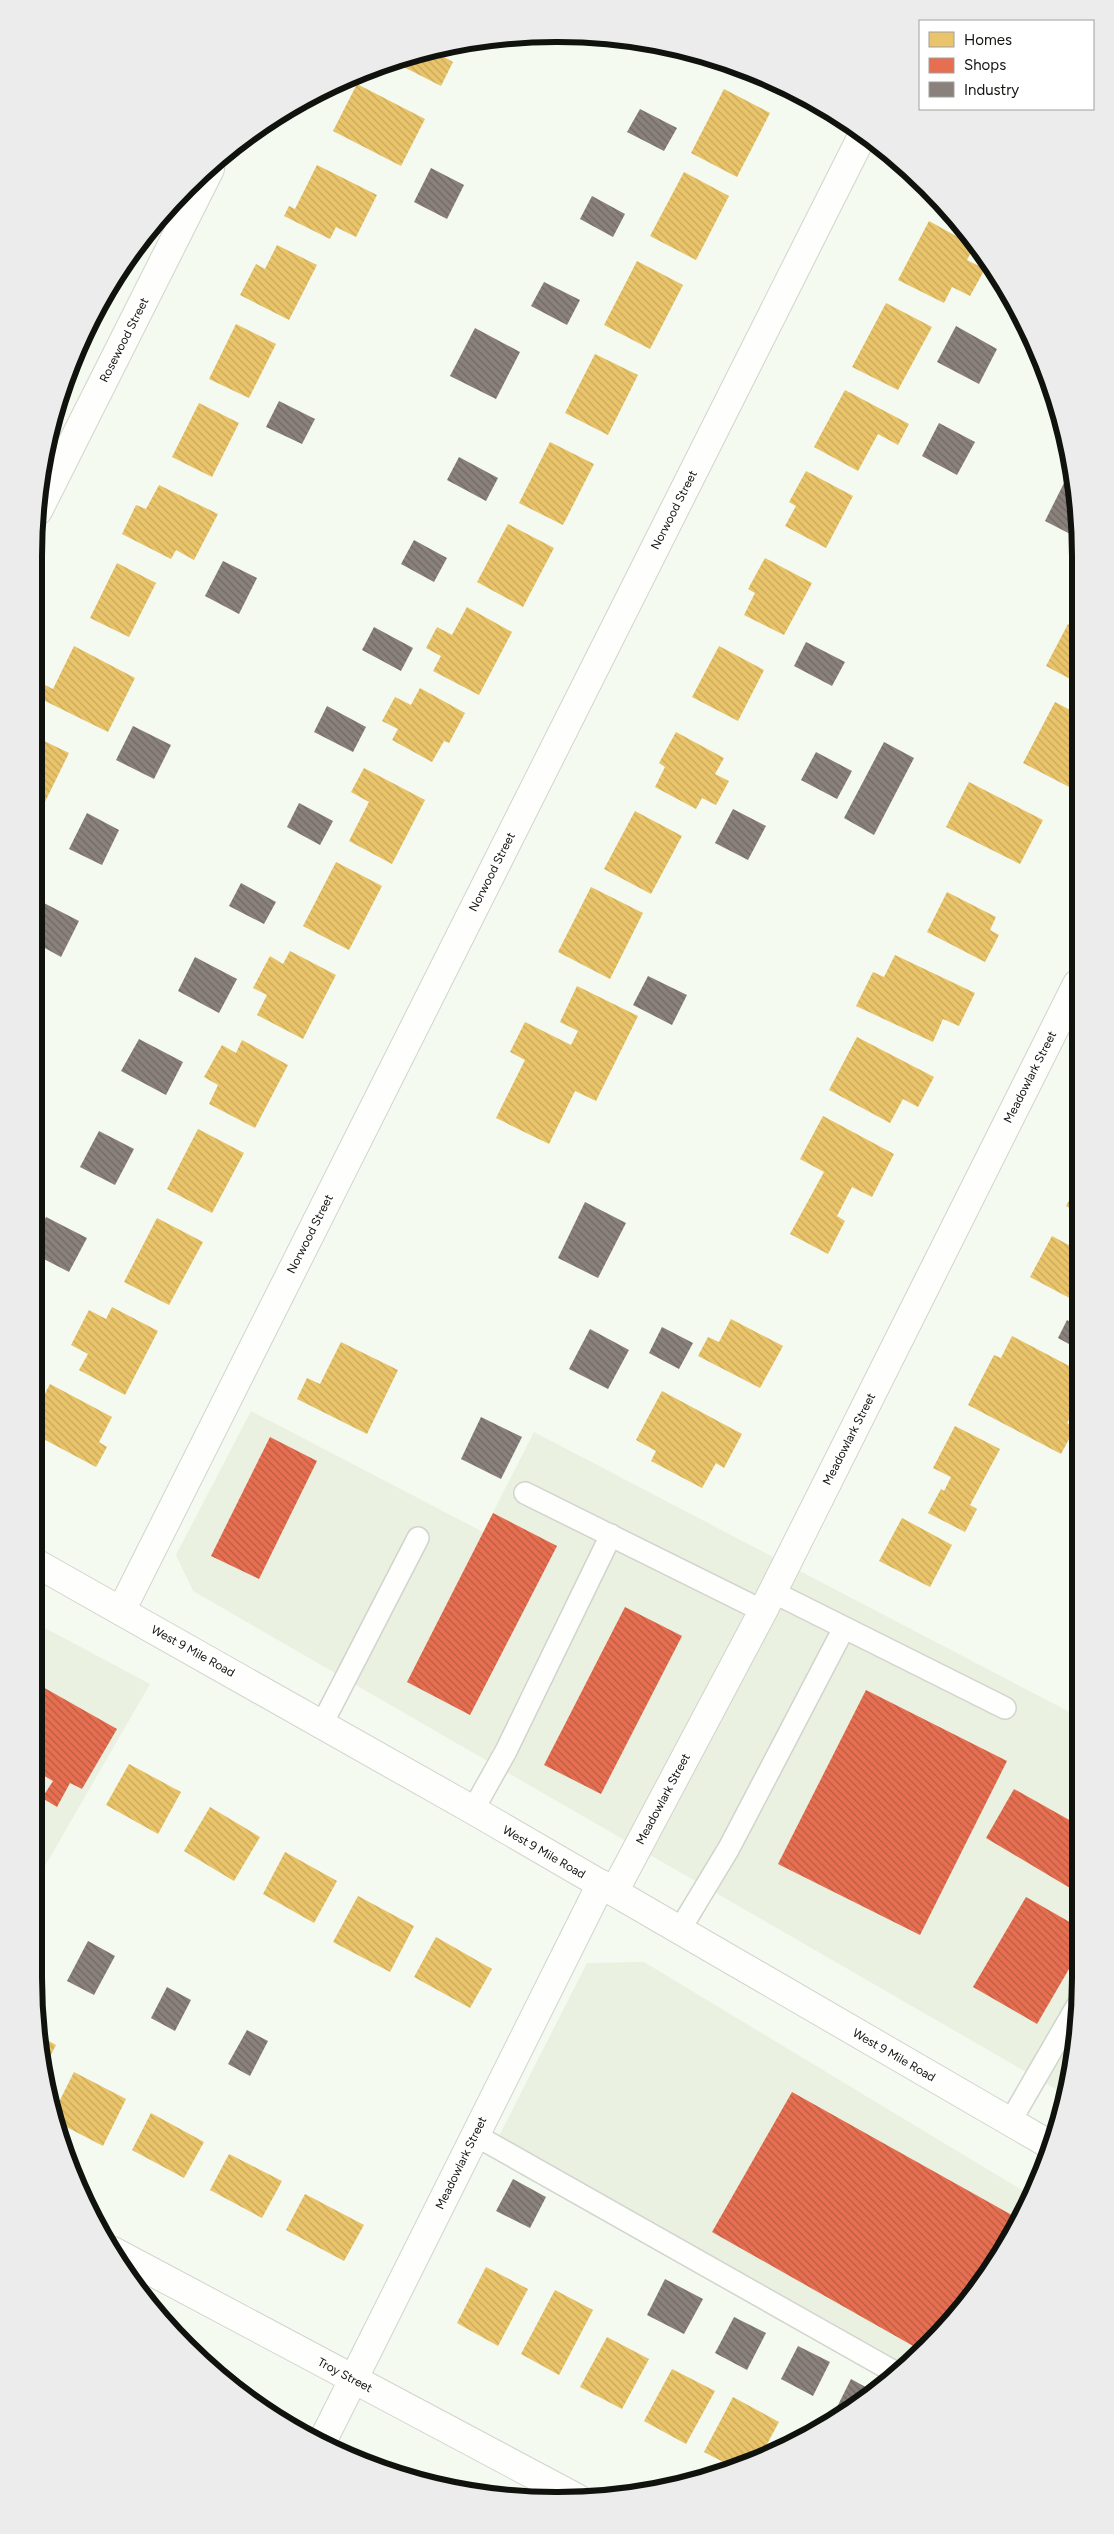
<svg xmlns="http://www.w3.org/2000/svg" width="1114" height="2534" viewBox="0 0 1114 2534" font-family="Figtree,sans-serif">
<defs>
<pattern id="homes-back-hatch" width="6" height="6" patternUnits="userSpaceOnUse" patternTransform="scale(1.25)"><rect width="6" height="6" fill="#e9c46a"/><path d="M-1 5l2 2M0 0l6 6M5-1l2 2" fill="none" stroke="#c7a75b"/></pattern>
<pattern id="shops-back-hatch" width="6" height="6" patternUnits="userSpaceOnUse" patternTransform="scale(1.25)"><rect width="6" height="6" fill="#e76f51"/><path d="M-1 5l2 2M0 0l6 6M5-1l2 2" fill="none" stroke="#ba5a42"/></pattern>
<pattern id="industry-back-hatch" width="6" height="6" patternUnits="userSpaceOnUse" patternTransform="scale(1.25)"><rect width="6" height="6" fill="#8a817c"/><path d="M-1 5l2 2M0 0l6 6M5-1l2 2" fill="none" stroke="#6f6864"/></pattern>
</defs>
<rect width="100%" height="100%" fill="#f5faf0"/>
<!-- built -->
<g fill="#eaf1e0">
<path d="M251,1411L483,1532L534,1432L1079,1717L1080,1977L1070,2079L1066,2095L193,1591L176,1555Z"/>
<path d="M34,1622L150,1684L34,1885Z"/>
<path d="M644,1962L1030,2195L1010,2238L951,2322L907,2365L499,2136L587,1963Z"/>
</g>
<!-- homes -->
<g fill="url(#homes-back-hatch)">
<path d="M431,50L453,62L441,86L394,62Z"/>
<path d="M357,84L425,119L401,166L333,131Z"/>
<path d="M724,89L770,113L737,177L691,153Z"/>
<path d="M317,165L377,195L356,237L336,227L330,239L284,216L289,206L295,209Z"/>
<path d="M684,172L729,196L696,260L650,236Z"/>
<path d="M929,221L974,246L967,260L985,269L970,296L952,287L944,303L898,280Z"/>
<path d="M277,245L317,265L289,320L240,295L256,264L265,269Z"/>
<path d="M637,261L683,285L650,349L604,325Z"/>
<path d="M886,303L932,327L898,390L852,367Z"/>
<path d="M236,324L276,344L249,398L209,379Z"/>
<path d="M595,354L638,375L608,435L565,413Z"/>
<path d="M845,390L909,424L898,445L878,434L858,471L814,447Z"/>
<path d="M199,403L239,423L212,477L172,457Z"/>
<path d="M550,442L594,464L563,525L519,503Z"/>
<path d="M806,471L853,496L826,548L785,526L796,506L789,502Z"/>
<path d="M159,485L218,514L194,560L176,550L171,559L122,534L136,505L146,509Z"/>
<path d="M508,524L554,548L523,607L477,582Z"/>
<path d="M765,558L812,583L784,635L744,615L755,593L748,589Z"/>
<path d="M117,563L156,583L129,637L90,618Z"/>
<path d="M467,607L512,632L479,695L433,671L441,656L426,648L437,627L452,635Z"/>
<path d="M1068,624L1076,628V682L1046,666Z"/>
<path d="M74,646L135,678L108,732L39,698L45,685L53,689Z"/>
<path d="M719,646L764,670L738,721L692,697Z"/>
<path d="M420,688L465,713L449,743L444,741L432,762L392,740L398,729L382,721L395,697L411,705Z"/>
<path d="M1055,702L1076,713L1077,777L1071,788L1023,763Z"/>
<path d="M676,732L724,758L715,774L729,781L716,805L702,798L696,809L655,787L665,767L659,763Z"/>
<path d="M34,736L69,753L42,808L34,804Z"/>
<path d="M364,768L425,800L392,864L349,841L369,802L351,792Z"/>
<path d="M969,782L1043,820L1020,864L946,827Z"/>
<path d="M635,811L682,836L651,894L604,869Z"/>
<path d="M34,854L39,856L34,866Z"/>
<path d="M336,862L382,886L349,950L303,926Z"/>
<path d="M591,887L643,913L610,979L558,952Z"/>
<path d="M947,892L996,917L990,930L999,935L985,962L927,932Z"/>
<path d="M290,951L336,975L303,1039L257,1015L267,995L253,988L270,956L283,964Z"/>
<path d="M895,955L975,993L959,1026L943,1019L933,1042L856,1006L873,972L884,977Z"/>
<path d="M577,986L638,1016L596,1101L575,1091L549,1144L496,1118L525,1060L510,1052L525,1022L571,1045L578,1031L560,1022Z"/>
<path d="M857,1037L934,1077L918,1107L903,1099L890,1123L829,1090Z"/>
<path d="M242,1040L288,1065L255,1128L209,1104L218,1085L204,1077L222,1045L236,1053Z"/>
<path d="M823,1116L894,1154L872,1197L852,1187L837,1216L845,1221L828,1254L790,1234L824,1172L800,1159Z"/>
<path d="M198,1129L244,1153L212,1213L167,1189Z"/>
<path d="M1078,1184V1213L1066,1206Z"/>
<path d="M157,1218L203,1242L169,1305L124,1282Z"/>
<path d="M1052,1236L1078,1250L1077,1302L1030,1277Z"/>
<path d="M112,1307L158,1331L125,1395L79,1370L88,1354L71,1345L89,1310L106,1319Z"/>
<path d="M731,1319L783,1346L760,1388L698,1356L708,1337L719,1342Z"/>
<path d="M1012,1336L1075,1369L1073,1373L1078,1375L1079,1401L1067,1423L1075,1428L1061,1454L968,1405L994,1355L1001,1358Z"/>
<path d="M341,1342L398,1370L367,1434L297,1399L307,1378L320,1384Z"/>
<path d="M50,1384L112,1417L99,1442L107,1447L96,1467L34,1434V1400L40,1403Z"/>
<path d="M662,1391L742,1434L724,1468L716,1463L702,1488L651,1461L656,1451L636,1440Z"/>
<path d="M955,1426L1000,1449L970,1505L977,1509L965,1532L928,1513L941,1489L944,1491L951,1477L933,1468Z"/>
<path d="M902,1518L952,1545L930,1587L879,1561Z"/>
<path d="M129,1764L181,1792L158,1834L106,1805Z"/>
<path d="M210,1807L260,1837L234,1881L184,1851Z"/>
<path d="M285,1852L337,1881L314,1923L263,1894Z"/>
<path d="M358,1896L414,1926L390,1972L333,1942Z"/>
<path d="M436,1937L492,1969L470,2008L414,1977Z"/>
<path d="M40,2036L56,2045L43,2070Z"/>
<path d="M74,2072L126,2099L103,2146L55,2121L53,2114Z"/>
<path d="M151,2113L204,2142L184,2178L132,2150Z"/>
<path d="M229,2154L282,2181L262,2218L210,2190Z"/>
<path d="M305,2194L364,2225L344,2261L286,2230Z"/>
<path d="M486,2267L528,2289L498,2346L457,2323Z"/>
<path d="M555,2290L593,2310L559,2375L521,2354Z"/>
<path d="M607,2337L649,2359L622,2409L580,2387Z"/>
<path d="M672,2369L715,2391L686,2444L644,2421Z"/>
<path d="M733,2397L779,2422L760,2457L735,2468L704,2452Z"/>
<path d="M797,2433L803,2437L792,2442Z"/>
</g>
<!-- shops -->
<g fill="url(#shops-back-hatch)">
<path d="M270,1437L317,1461L259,1579L211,1556Z"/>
<path d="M493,1513L557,1546L470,1715L407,1682Z"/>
<path d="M625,1607L682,1636L601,1794L544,1765Z"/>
<path d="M34,1682L117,1729L82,1789L70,1783L57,1807L42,1798L53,1781L34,1770Z"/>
<path d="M866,1690L1007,1761L920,1935L778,1864Z"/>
<path d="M1014,1789L1080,1826V1894L986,1838Z"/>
<path d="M1026,1897L1080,1928V1950L1037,2024L973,1987Z"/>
<path d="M792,2092L1019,2219L1010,2238L951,2322L922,2351L712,2232Z"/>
</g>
<!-- industry -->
<g fill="url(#industry-back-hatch)">
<path d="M689,53L705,57L702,61Z"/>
<path d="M640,109L677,128L664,151L627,132Z"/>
<path d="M431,168L464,185L447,219L414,202Z"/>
<path d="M592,196L625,214L613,237L580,219Z"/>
<path d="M544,282L580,300L567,325L531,306Z"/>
<path d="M956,326L997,349L979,384L937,362Z"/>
<path d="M475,328L520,352L496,399L450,376Z"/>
<path d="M279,401L315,419L302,444L266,427Z"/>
<path d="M939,423L975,442L957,475L922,456Z"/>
<path d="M459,457L498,478L486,501L447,480Z"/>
<path d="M1064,483L1076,489V537L1045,521Z"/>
<path d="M414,540L447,558L434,582L401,564Z"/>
<path d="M223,561L257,578L239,614L205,596Z"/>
<path d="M374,627L413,648L401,671L362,650Z"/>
<path d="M806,642L845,662L832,686L794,666Z"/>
<path d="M327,706L366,727L353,752L314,732Z"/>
<path d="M133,726L171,745L154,779L116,760Z"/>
<path d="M884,742L914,758L874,835L844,818Z"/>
<path d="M816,752L852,771L837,799L801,780Z"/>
<path d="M299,803L333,821L320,845L287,827Z"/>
<path d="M733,809L766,826L748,860L715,843Z"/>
<path d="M87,813L119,830L102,865L69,849Z"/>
<path d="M241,883L276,902L264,924L229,906Z"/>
<path d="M42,902L79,921L61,957L34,942V918Z"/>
<path d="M195,957L237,979L219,1013L178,991Z"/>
<path d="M648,976L687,995L672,1025L633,1005Z"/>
<path d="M139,1039L183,1062L166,1095L121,1071Z"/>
<path d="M99,1131L134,1149L115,1185L80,1167Z"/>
<path d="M585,1202L626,1223L598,1278L558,1258Z"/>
<path d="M46,1217L87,1238L69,1272L34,1254V1241Z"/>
<path d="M1067,1320L1078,1326V1349L1058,1338Z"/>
<path d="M662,1327L693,1343L679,1369L649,1353Z"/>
<path d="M590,1329L629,1350L608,1389L569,1369Z"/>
<path d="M481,1417L522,1437L501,1479L461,1459Z"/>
<path d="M88,1941L115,1956L94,1995L67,1981Z"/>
<path d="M167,1987L191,2000L175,2031L151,2018Z"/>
<path d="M247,2030L268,2041L250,2076L228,2064Z"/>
<path d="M513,2179L546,2197L530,2228L496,2211Z"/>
<path d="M665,2279L703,2299L684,2334L647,2315Z"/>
<path d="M734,2317L766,2333L747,2370L715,2353Z"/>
<path d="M798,2346L830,2362L813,2396L781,2379Z"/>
<path d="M851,2379L873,2391L842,2414L835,2411Z"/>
</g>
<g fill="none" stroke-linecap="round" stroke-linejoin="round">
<!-- service casing -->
<g stroke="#d1d4cd" stroke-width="24">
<g id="service">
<path d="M525,1493L763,1611"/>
<path d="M773,1592L1005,1708"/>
<path d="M322,1724L418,1538"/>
<path d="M473,1810L506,1751L611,1535"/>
<path d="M679,1931L729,1848L844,1628"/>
<path d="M1010,2122L1077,2006"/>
<path d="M475,2135L898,2374"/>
</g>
</g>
<!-- minor casing -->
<g stroke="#d1d4cd" stroke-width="30">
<g id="minor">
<path d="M38,511L210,169"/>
<path d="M121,1611L863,134"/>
<path d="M614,1892L763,1611L1077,984"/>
<path d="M113,2251L577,2498"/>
<path d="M322,2442L601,1884"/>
</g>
</g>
<!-- secondary casing -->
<g stroke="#d1d4cd" stroke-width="30">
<path id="secondary" d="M34,1562L473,1810L1052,2146"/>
</g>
<!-- service -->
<use href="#service" stroke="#fefefd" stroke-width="21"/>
<!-- minor -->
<use href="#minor" stroke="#fefefd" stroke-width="28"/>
<!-- secondary -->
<use href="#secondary" stroke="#fefefd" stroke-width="28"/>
</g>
<g text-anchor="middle" stroke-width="5" stroke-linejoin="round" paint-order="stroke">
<!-- street labels -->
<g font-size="12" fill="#10120d" stroke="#fff">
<text transform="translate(124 340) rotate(-63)" y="4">Rosewood Street</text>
<text transform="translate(674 510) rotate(-63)" y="4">Norwood Street</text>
<text transform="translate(492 872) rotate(-63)" y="4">Norwood Street</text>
<text transform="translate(1030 1077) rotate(-63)" y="4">Meadowlark Street</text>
<text transform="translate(310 1234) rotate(-63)" y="4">Norwood Street</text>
<text transform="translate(849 1439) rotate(-63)" y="4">Meadowlark Street</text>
<text transform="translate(193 1651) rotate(29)" y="4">West 9 Mile Road</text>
<text transform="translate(663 1799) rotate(-62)" y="4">Meadowlark Street</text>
<text transform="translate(544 1852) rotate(30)" y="4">West 9 Mile Road</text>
<text transform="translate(894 2055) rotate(30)" y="4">West 9 Mile Road</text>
<text transform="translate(461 2163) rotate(-64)" y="4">Meadowlark Street</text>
<text transform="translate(345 2375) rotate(28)" y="4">Troy Street</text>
</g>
</g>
<!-- crop -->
<path d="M0 0H1114V2534H0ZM556 42H558A514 514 0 0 1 1072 556V1978A514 514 0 0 1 558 2492H556A514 514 0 0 1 42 1978V556A514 514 0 0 1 556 42Z" fill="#ececec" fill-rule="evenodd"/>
<path fill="none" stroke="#10120d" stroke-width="6" d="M556 42H558A514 514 0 0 1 1072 556V1978A514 514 0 0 1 558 2492H556A514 514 0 0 1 42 1978V556A514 514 0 0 1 556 42Z"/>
<!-- legend -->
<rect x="919" y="20" width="175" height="90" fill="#ffffff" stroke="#9fa09e"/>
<rect x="929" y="32" width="25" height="15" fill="#e9c46a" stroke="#9fa09e"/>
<text x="964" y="45" font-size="15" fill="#10120d">Homes</text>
<rect x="929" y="58" width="25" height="15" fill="#e76f51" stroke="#9fa09e"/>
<text x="964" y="70" font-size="15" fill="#10120d">Shops</text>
<rect x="929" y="82" width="25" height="15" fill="#8a817c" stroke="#9fa09e"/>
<text x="964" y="95" font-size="15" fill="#10120d">Industry</text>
</svg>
